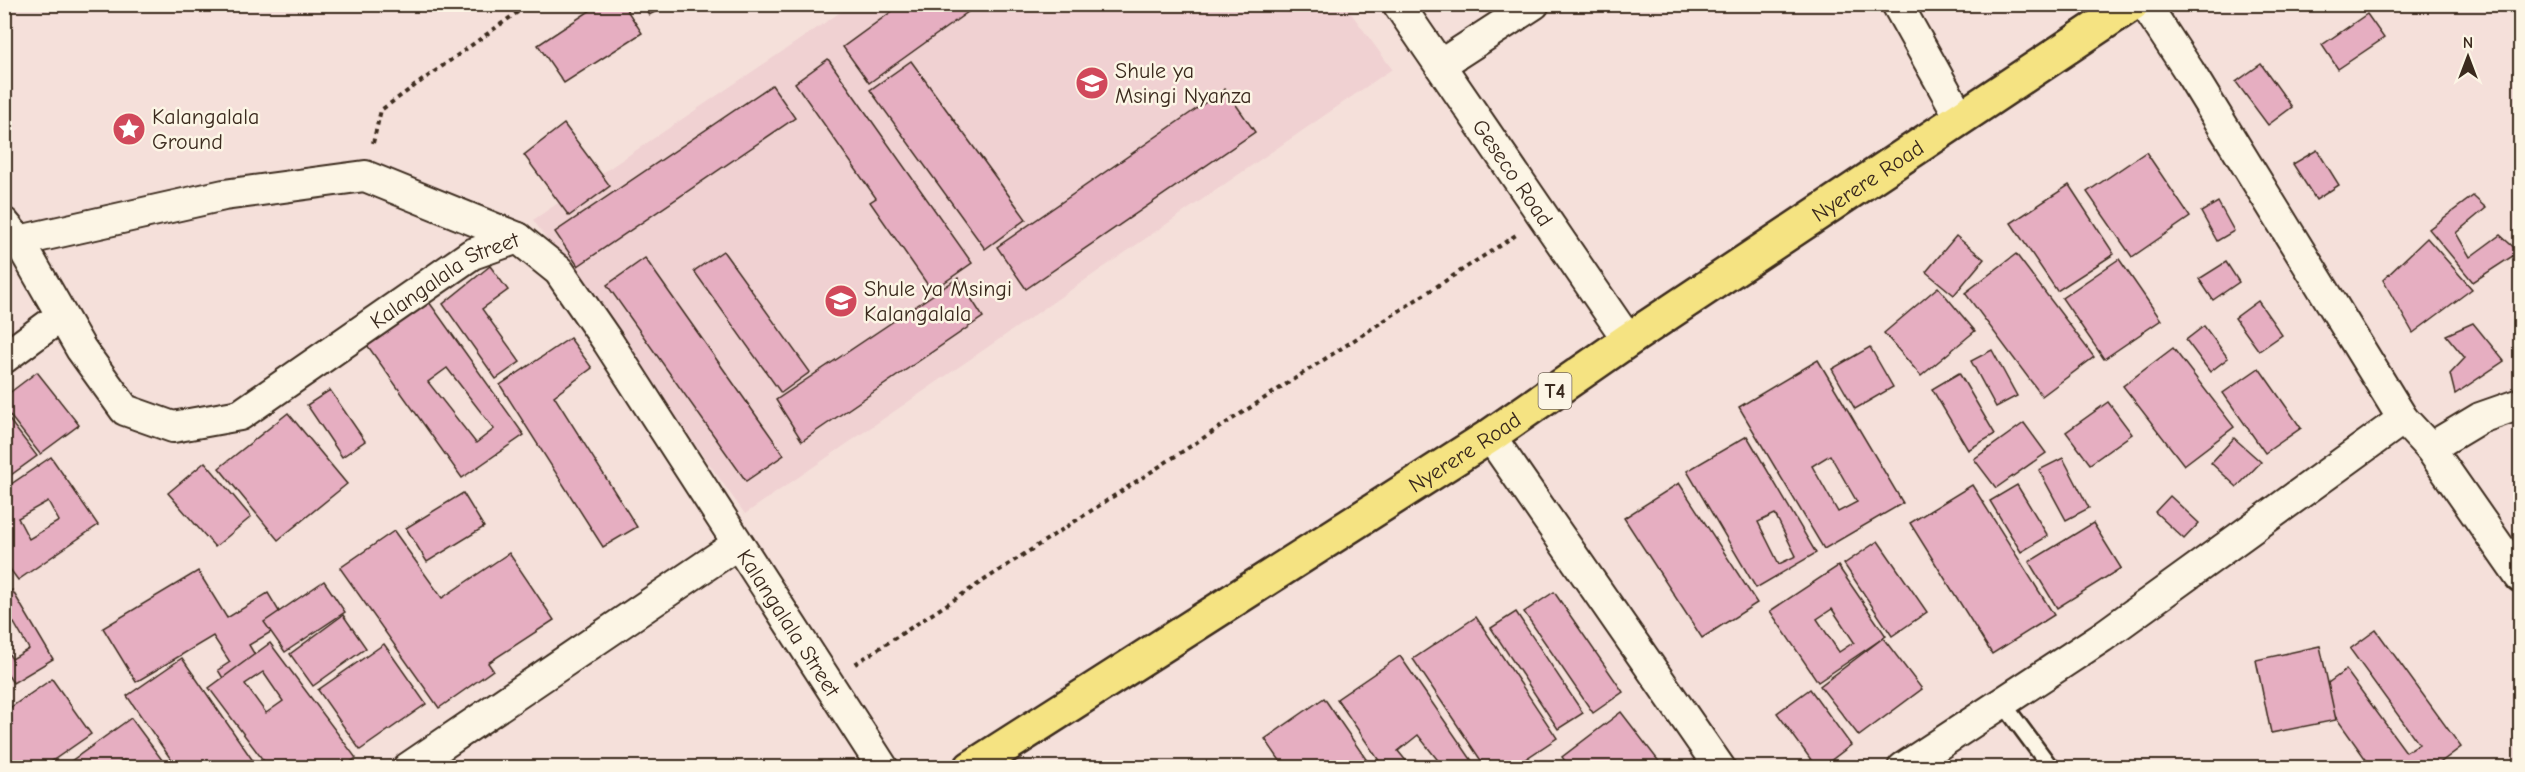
<svg xmlns="http://www.w3.org/2000/svg" width="2525" height="772" viewBox="0 0 2525 772" font-family="'Comic Neue',sans-serif">
<rect width="100%" height="100%" fill="#f5e0da"/>
<filter id="ink" filterUnits="userSpaceOnUse"><feTurbulence type="fractalNoise" baseFrequency=".0167" numOctaves="2"/><feDisplacementMap in="SourceGraphic" scale="12" xChannelSelector="R" yChannelSelector="G"/><feConvolveMatrix kernelMatrix="1 2 1 2 8 2 1 2 1" color-interpolation-filters="sRGB"/></filter>
<g filter="url(#ink)">
<!-- built -->
<path fill="#f0d1d2" d="M851,5H1345L1392,69L745,514L533,220Z"/>
<!-- building -->
<g fill="#e6aec1" stroke="#3b2a1e" stroke-width="1.5" fill-rule="evenodd">
<path d="M600,4H623L642,33L564,83L538,45Z"/>
<path d="M643,4H671L649,15Z"/>
<path d="M902,4H979L869,83L843,47Z"/>
<path d="M2367,14L2384,38L2338,69L2322,45Z"/>
<path d="M828,59L972,263L932,291L870,202L876,198L795,83Z"/>
<path d="M911,61L1026,219L985,249L870,90Z"/>
<path d="M2261,64L2292,107L2268,125L2236,82Z"/>
<path d="M772,85L795,118L578,266L555,232Z"/>
<path d="M1225,89L1255,132L1026,289L997,247Z"/>
<path d="M564,124L610,186L569,216L524,155Z"/>
<path d="M2317,150L2339,185L2316,200L2293,164Z"/>
<path d="M2146,152L2190,217L2132,257L2087,192Z"/>
<path d="M2069,185L2114,254L2057,291L2011,223Z"/>
<path d="M2473,196L2486,208L2456,233L2470,257L2500,235L2519,252L2473,282L2429,229Z"/>
<path d="M2218,202L2234,231L2217,241L2201,212Z"/>
<path d="M1956,236L1984,259L1954,295L1926,272Z"/>
<path d="M2427,238L2472,289L2413,333L2383,280Z"/>
<path d="M723,251L810,372L781,393L694,271Z"/>
<path d="M2016,254L2094,357L2042,396L1965,293Z"/>
<path d="M645,258L784,455L746,481L607,285Z"/>
<path d="M2119,259L2161,320L2104,359L2062,298Z"/>
<path d="M2226,262L2239,282L2213,300L2199,279Z"/>
<path d="M490,266L508,290L482,309L520,362L496,379L443,304Z"/>
<path d="M958,278L983,317L802,441L776,400Z"/>
<path d="M1938,287L1975,331L1921,376L1884,333Z"/>
<path d="M2258,301L2282,335L2259,351L2235,318Z"/>
<path d="M429,302L524,435L462,478L367,345ZM447,368L494,429L476,443L428,382Z"/>
<path d="M2473,323L2504,361L2455,394L2450,374L2465,358L2446,335Z"/>
<path d="M2204,326L2228,358L2210,372L2186,340Z"/>
<path d="M570,338L592,368L554,396L637,527L603,547L500,385Z"/>
<path d="M1870,347L1893,387L1855,409L1832,369Z"/>
<path d="M2173,348L2234,427L2184,465L2123,386Z"/>
<path d="M1992,350L2017,396L1996,407L1971,361Z"/>
<path d="M1818,360L1903,503L1824,549L1739,407ZM1830,455L1857,502L1838,512L1812,466Z"/>
<path d="M2259,368L2301,428L2265,453L2223,393Z"/>
<path d="M37,372L79,425L40,454L4,408V397Z"/>
<path d="M1959,373L1995,434L1968,450L1932,389Z"/>
<path d="M330,390L365,441L342,457L307,405Z"/>
<path d="M2108,402L2132,434L2090,464L2066,432Z"/>
<path d="M4,413L37,456L4,480Z"/>
<path d="M288,413L347,484L278,540L219,468Z"/>
<path d="M2024,423L2046,453L1996,488L1974,459Z"/>
<path d="M1747,436L1816,553L1756,588L1687,471ZM1775,514L1796,556L1779,564L1758,522Z"/>
<path d="M2234,438L2261,462L2237,487L2211,463Z"/>
<path d="M51,457L98,525L18,580L4,561V489ZM48,501L59,521L29,539L18,518Z"/>
<path d="M2063,458L2089,508L2066,520L2039,470Z"/>
<path d="M205,462L251,517L215,547L168,493Z"/>
<path d="M1679,483L1757,603L1702,638L1624,518Z"/>
<path d="M1972,485L2054,615L1992,654L1910,523Z"/>
<path d="M2017,485L2048,536L2021,552L1990,501Z"/>
<path d="M463,493L484,527L427,562L406,528Z"/>
<path d="M2170,496L2199,523L2184,539L2155,512Z"/>
<path d="M2093,523L2121,568L2057,608L2029,562Z"/>
<path d="M394,531L442,598L509,553L554,620L488,663L493,670L439,708L340,568Z"/>
<path d="M1878,541L1927,612L1892,636L1844,564Z"/>
<path d="M1838,566L1886,636L1818,682L1770,611ZM1832,609L1854,642L1839,652L1817,619Z"/>
<path d="M198,571L227,618L268,593L286,623L249,645L261,665L227,685L218,670L230,662L213,636L136,682L103,628Z"/>
<path d="M324,581L345,612L285,652L264,622Z"/>
<path d="M12,590L53,659L13,683L4,669V646L12,659L29,649L14,623L4,628V595Z"/>
<path d="M1554,592L1623,692L1593,713L1524,612Z"/>
<path d="M1516,612L1583,713L1558,729L1491,628Z"/>
<path d="M343,615L366,648L313,686L290,654Z"/>
<path d="M1476,617L1557,738L1512,768H1486L1413,659Z"/>
<path d="M2376,630L2461,747L2433,768H2372L2317,691L2346,670L2406,752L2419,744L2350,649Z"/>
<path d="M1883,638L1922,689L1859,736L1820,686Z"/>
<path d="M270,643L356,758L343,768H269L209,688ZM263,672L283,701L266,713L245,684Z"/>
<path d="M384,644L426,704L360,750L318,690Z"/>
<path d="M2320,646L2336,720L2271,733L2256,660Z"/>
<path d="M1400,656L1477,768H1444L1418,735L1398,751L1412,768H1384L1337,699Z"/>
<path d="M182,658L258,768H177L127,696Z"/>
<path d="M52,679L91,734L42,768H4V712Z"/>
<path d="M1810,689L1851,745L1821,768H1817L1777,713Z"/>
<path d="M1324,698L1372,768H1285L1265,739Z"/>
<path d="M1621,712L1664,768H1570L1562,757Z"/>
<path d="M131,718L168,768H129L124,760L111,768H70L67,764Z"/>
</g>
<g fill="none" stroke-linecap="round" stroke-linejoin="round">
<!-- service casing -->
<g stroke="#3b2a1e" stroke-width="20">
<path id="service" d="M2002,702L2051,768"/>
</g>
<!-- minor casing -->
<g stroke="#3b2a1e" stroke-width="34">
<g id="minor">
<path id="s1" d="M1398,4L1628,340"/>
<path d="M1897,4L1960,117"/>
<path d="M2145,4L2189,71L2403,419L2430,448L2520,577"/>
<path d="M1440,65L1534,4"/>
<path id="s2" d="M4,223L19,241L81,349L125,410L173,427L240,415L472,254L518,238L559,271L608,342L883,768"/>
<path d="M19,241L224,195L365,176L518,238"/>
<path d="M4,358L61,316"/>
<path d="M1490,436L1720,768"/>
<path d="M2430,448L2480,418L2520,404"/>
<path d="M408,768L736,545"/>
<path d="M1903,768L2102,637L2403,419"/>
</g>
</g>
<!-- trunk casing -->
<g stroke="#3b2a1e" stroke-width="38">
<g id="trunk">
<path id="s3" d="M971,768L1490,436L1628,340L2132,4"/>
</g>
</g>
<!-- path -->
<g stroke="#3b2a1e" stroke-width="4" stroke-dasharray="4.5 4.5" stroke-linecap="butt">
<path d="M373,143L381,110L529,4"/>
<path d="M855,664L1516,235"/>
</g>
<!-- service -->
<use href="#service" stroke="#fcf5e5" stroke-width="15"/>
<!-- minor -->
<use href="#minor" stroke="#fcf5e5" stroke-width="30"/>
<!-- trunk -->
<use href="#trunk" stroke="#f5e382" stroke-width="33"/>
</g>
</g>
<!-- icons -->
<defs>
<g id="school-disc" transform="scale(1.725)"><circle r="9.5" fill="#d1495b" stroke="#fcf5e5"/><path d="M0-5L7-2L0 1L-7-2ZM-4 1L0 2.5L4 1V4Q0 6-4 4Z" fill="#fff"/></g>
<g id="sight-disc" transform="scale(1.725)"><circle r="9.5" fill="#d1495b" stroke="#fcf5e5"/><path d="M0-6L1.8-2.2L6-1.7L2.9 1.2L3.7 5.4L0 3.3L-3.7 5.4L-2.9 1.2L-6-1.7L-1.8-2.2Z" fill="#fff"/></g>
</defs>
<g fill-rule="evenodd">
<use href="#school-disc" x="1092" y="83"/>
<use href="#sight-disc" x="129" y="129"/>
<use href="#school-disc" x="841" y="301"/>
</g>
<g text-anchor="middle" stroke-width="5" stroke-linejoin="round" paint-order="stroke">
<!-- shield labels -->
<rect fill="#fcf5e5" stroke="#75675a" stroke-width="1.5" x="1538.5" y="373" width="33" height="36" rx="4.5"/>
<g font-size="21" font-weight="bold" fill="#3b2a1e">
<text x="1555" y="398">T4</text>
</g>
<!-- poi labels -->
<g font-size="22" fill="#3b2a1e" stroke="#fcf5e5" text-anchor="start">
<text x="1115" y="78">Shule ya<tspan x="1115" dy="25">Msingi Nyanza</tspan></text>
<text x="152" y="124">Kalangalala<tspan x="152" dy="25">Ground</tspan></text>
<text x="864" y="296">Shule ya Msingi<tspan x="864" dy="25">Kalangalala</tspan></text>
</g>
<!-- street labels -->
<g font-size="22" fill="#3b2a1e" stroke="#fcf5e5">
<text dy="8" stroke="none"><textPath href="#s1" startOffset="204">Geseco Road</textPath></text>
<text dy="8" stroke="none"><textPath href="#s3" startOffset="1072">Nyerere Road</textPath></text>
<text dy="8" stroke="none"><textPath href="#s2" startOffset="588">Kalangalala Street</textPath></text>
<text dy="8" stroke="none"><textPath href="#s3" startOffset="586">Nyerere Road</textPath></text>
<text dy="8" stroke="none"><textPath href="#s2" startOffset="1146">Kalangalala Street</textPath></text>
</g>
</g>
<!-- margin -->
<rect width="2525" height="772" fill="none" stroke="#fcf5e5" stroke-width="24"/>
<rect x="12" y="12" width="2501" height="748" fill="none" stroke="#3b2a1e" stroke-width="2" filter="url(#ink)"/>
<!-- north arrow -->
<g transform="translate(2468 57)" stroke="#fcf5e5" stroke-width="4.5" paint-order="stroke">
<path d="M0-4.5L10 22L0 15L-10 22Z" fill="#3b2a1e"/>
<text y="-9" font-size="16" font-weight="bold" text-anchor="middle" fill="#3b2a1e">N</text>
</g>
</svg>
